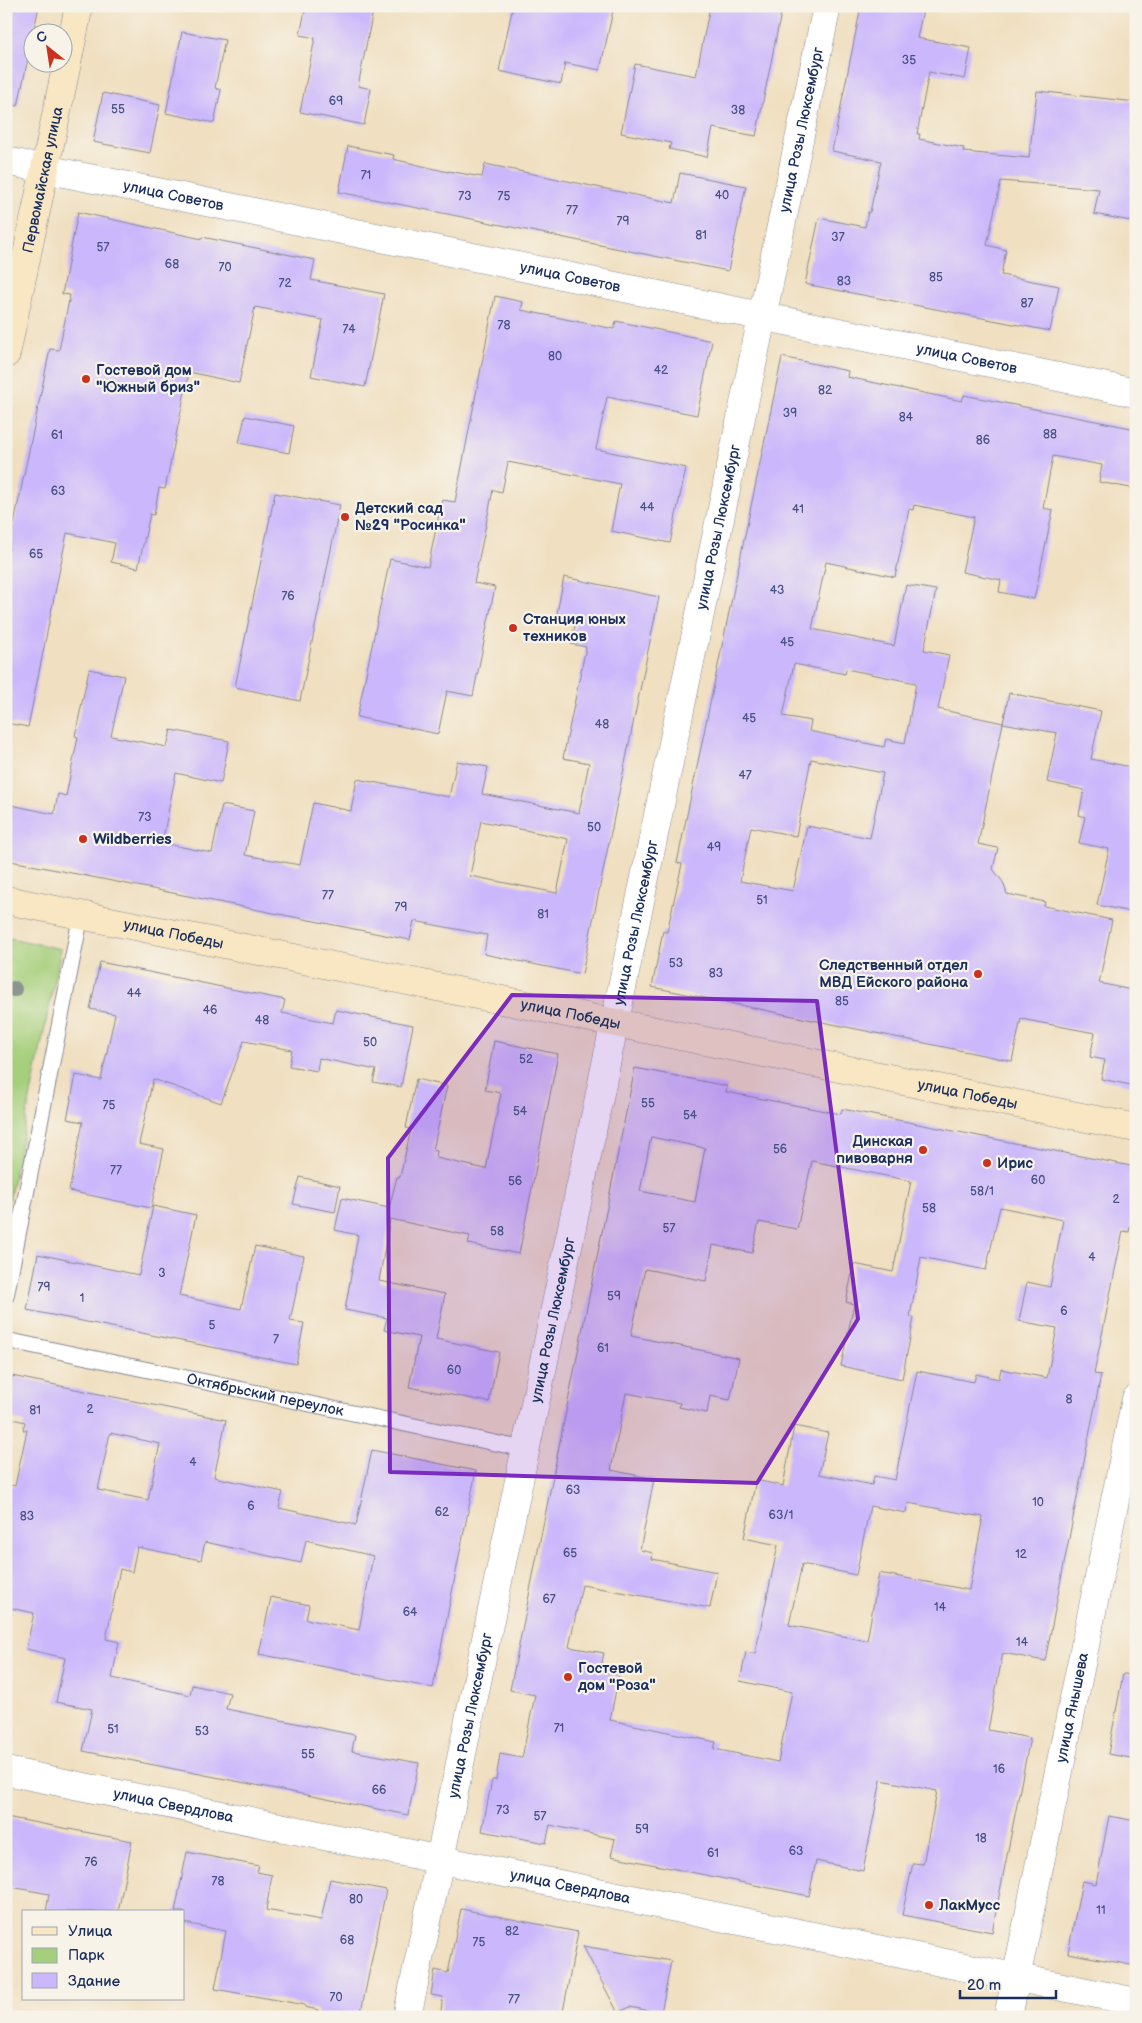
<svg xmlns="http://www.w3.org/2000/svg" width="1142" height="2023" viewBox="0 0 1142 2023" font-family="'Balsamiq Sans',sans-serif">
<rect width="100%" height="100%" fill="#f7f3e8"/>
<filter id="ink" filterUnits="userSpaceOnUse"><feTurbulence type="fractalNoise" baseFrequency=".02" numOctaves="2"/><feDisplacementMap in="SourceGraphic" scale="10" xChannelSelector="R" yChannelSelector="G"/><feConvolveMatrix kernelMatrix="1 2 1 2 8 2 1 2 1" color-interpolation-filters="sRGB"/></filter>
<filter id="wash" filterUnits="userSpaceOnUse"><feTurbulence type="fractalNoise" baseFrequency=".0096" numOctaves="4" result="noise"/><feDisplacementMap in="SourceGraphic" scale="20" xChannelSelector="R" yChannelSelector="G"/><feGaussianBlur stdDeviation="1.12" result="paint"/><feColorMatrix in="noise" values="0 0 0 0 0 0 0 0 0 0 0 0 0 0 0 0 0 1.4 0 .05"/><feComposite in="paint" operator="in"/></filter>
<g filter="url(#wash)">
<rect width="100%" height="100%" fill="#f0dfc0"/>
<!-- green -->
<path fill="#a6cf7b" stroke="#607f6c" d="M10,938L61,949L6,1216V949Z"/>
<g id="blocks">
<!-- building -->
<g fill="#cab7fc" fill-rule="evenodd">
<path d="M6,6H39L18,106L6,104Z"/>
<path d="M306,6H374L358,86L371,89L364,125L300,112L315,38L300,35Z"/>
<path d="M513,6H614L600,70L565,63L561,84L499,71Z"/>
<path d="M710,6H746L781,13L756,136L713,128L707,157L669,149L671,143L621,133L635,64L696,76Z"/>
<path d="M861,6H924L917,38L971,48L965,79L929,72L917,134H920L919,139L964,148L963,152L1029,158L1037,91L1136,102V222L1094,214L1099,189L1001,181L987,245L1006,250L1001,275L1059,286L1050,331L805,284L819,218L865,227L868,212H870L881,161L832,151Z"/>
<path d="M182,32L225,40L215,88L221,90L214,123L166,113Z"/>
<path d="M103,93L160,105L150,153L93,142Z"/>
<path d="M348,146L394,155L393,159L448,172V171L482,177L485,164L674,203L680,173L746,186L728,271L339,192Z"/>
<path d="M78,212L202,239V237L315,260L311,280L384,294L365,387L311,376L323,320L255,307L239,383L189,372L165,489L159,488L154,515L150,514L138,568L111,562L115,543L67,533L28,727L6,723V562L50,349L59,350L70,295L62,294Z"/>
<path d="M495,296L523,302L521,310L614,329L616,321L712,341L697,415L607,397L596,449L686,468L670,543L611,531L620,484L508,462L502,492L493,490L474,583L495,587L473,696L447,691L438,734L357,717L390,559L428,567L442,500L455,502Z"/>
<path d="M782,357L848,371L847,377L962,401L964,395L1136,429V489L1099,482L1102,465L1053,456L1043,508L1053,510L1034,599L999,592L1001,580L962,572L974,517L914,505L913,510L909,509L895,577L826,562L812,629L894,646L906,585L936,590L924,650L949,655L938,709L1003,723L978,844L998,848L993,869L1003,882L1007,894L1045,902L1044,906L1112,920L1099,983L1136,991V1086L1101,1079L1105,1060L1090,1057L1095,1033L1021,1019L1012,1061L652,987L663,931L667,932L682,864L677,863ZM794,664L845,674L846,669L916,683L905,743L886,739L884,747L809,731L811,721L783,716ZM811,759L883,773L870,838L807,826L793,891L740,881L751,827L796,836Z"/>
<path d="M245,416L294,426L289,453L239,443Z"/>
<path d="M275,493L340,505L300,701L235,687Z"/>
<path d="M564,577L659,597L582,974L484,954L487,935L414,921L410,940L6,860V804L54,814L58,794L66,796L78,737L75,736L89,669L124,676L111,736L167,747L171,730L229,741L221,783L176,773L162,843L212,853L222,805L254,811L245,855L300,865L313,803L351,811L357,779L449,797L457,761L488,767L482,794L579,813L589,763L563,758L586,647L571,644L577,617L557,613ZM481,821L568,839L557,893L470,876Z"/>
<path d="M1009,693L1101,711L1091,759L1136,768V913L1097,905L1109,849L1079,843L1085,817L1079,815L1084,790L1047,782L1057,733L1003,723Z"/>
<path d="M100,962L285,1000L282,1013L333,1023L336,1010L413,1025L401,1087L373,1082L376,1070L319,1058L317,1071L289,1066L292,1050L244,1041L221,1103L153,1079L139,1144L164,1149L151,1208L69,1191L83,1122L67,1119L76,1075L101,1080L115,1014L90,1009Z"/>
<path d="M494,1041L558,1054L519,1254L468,1244L470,1236L390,1219L379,1281L445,1294L436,1339L499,1352L489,1402L409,1387L419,1337L384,1330L387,1318L345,1310L358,1235L335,1230L342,1198L389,1208L397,1177H400L411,1129L406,1128L416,1079L447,1086L433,1150L437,1151L436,1158L486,1169L501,1093L485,1090Z"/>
<path d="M635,1068L727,1086L726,1092L841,1114L842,1109L1136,1167V1196L1129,1232L1123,1231L1094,1374L1101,1375L1045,1661L1003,1653L988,1730L1030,1738L992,1932L902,1915L913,1863L923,1864L937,1791L881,1780L863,1871L816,1861L809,1896L611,1856L615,1839L550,1825L546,1843L482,1831L492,1780H496L500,1754L522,1758L535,1695L510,1690ZM651,1137L705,1148L695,1202L640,1191ZM812,1161L911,1181L893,1272L854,1264L846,1302L854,1304L841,1366L902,1379L914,1318L910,1317L921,1257L986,1270L1000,1207L1063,1220L1050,1287L1027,1282L1019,1321L1057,1328L1047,1378L1001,1369L999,1379L976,1374L974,1382L917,1371L895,1480L874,1476L872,1485L819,1474L828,1433L794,1426L783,1486L756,1480L744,1538L778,1545L755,1654L746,1652L740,1681L792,1692L778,1762L714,1749L716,1742L610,1720L619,1675L600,1671L604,1653L569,1647L582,1585L710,1608L717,1572L652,1559L653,1553L640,1550L654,1479L611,1470L626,1393L680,1403L679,1407L707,1413L710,1396L730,1400L739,1358L631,1336L645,1269L706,1281L713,1245L752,1253L759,1222L797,1229ZM908,1503L983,1517L969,1590L879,1573L867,1641L789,1625L802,1564L856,1575L870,1506L906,1513Z"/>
<path d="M300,1177L340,1186L335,1212L293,1204Z"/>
<path d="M153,1206L196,1215L179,1296L241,1309L255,1246L304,1256L290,1321L304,1323L296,1364L27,1310L38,1254L139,1275Z"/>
<path d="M12,1376L226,1420L214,1477L283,1492L279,1508L356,1525L372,1450L476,1471L433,1688L259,1654L271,1597L309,1605L306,1619L359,1630L373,1556L306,1540L301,1563L205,1542L201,1560L137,1547L132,1572L120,1569L106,1639L119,1642L112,1678L190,1695L192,1685L230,1693L226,1709L355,1735L352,1751L419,1763L408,1815L83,1751L92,1709L56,1702L65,1658L26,1649L34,1613L6,1607V1484L15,1486L27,1430H23L25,1422L6,1417V1403ZM110,1433L160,1444L148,1500L98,1490Z"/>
<path d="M1123,1674L1136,1675V1759L1108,1754Z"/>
<path d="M1109,1816L1136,1821V1966L1068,1953L1082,1881L1096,1884Z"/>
<path d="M6,1817L132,1841L118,1912H46L49,1894L6,1886Z"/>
<path d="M187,1852L259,1866L257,1872L272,1875L266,1910L321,1920L330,1879L386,1890L360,2017H317L318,2010L305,2007V2005L215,1989L226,1931L184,1923V1912H175Z"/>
<path d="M461,1909L578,1932L562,2017H440L443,1997L431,1995L435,1970L448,1973Z"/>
<path d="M583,1946L671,1961L661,2013L630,2007L618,2013Z"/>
</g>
</g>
</g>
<g filter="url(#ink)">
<use href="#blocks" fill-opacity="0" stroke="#86878f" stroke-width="1"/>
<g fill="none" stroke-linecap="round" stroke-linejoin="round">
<!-- lane casing -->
<g stroke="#86878f" stroke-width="17">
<g id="lane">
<path d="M6,1296L81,915"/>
<path id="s1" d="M6,1340L524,1449"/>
</g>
</g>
<!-- street casing -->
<g stroke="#86878f" stroke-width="29">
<g id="street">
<path id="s2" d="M6,161L1136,393"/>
<path id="s3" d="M6,1771L1136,2002"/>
<path id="s4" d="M407,2017L827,6"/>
<path id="s5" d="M1008,2017L1136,1399"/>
</g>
</g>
<!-- secondary casing -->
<g stroke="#86878f" stroke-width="29">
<g id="secondary">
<path id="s6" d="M6,354L79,6"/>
<path id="s7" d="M6,900L1136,1128"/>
</g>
</g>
<!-- lane -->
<use href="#lane" stroke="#fff" stroke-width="15"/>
<!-- street -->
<use href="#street" stroke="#fff" stroke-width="28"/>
<!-- secondary -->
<use href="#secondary" stroke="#f9e7c3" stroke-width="28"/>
</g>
<!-- trees -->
<circle fill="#8e948e" cx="14" cy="989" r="8"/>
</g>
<!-- marked area -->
<path fill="#7b2cbf" fill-opacity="0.2" stroke="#7b2cbf" stroke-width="4" stroke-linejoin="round" d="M512,995L817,1001L858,1319L757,1483L390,1472L388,1158Z"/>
<!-- markers -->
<g fill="#c8321e" stroke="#f7f3e8" stroke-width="2">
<circle cx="86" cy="379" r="5"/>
<circle cx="345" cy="517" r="5"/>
<circle cx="513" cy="628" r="5"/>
<circle cx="83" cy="839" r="5"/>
<circle cx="978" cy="974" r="5"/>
<circle cx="923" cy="1150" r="5"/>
<circle cx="987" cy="1163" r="5"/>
<circle cx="568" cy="1677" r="5"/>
<circle cx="929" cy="1905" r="5"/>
</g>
<g text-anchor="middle" stroke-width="4.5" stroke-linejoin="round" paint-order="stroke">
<!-- number labels -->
<g font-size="12" fill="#475186">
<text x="909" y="64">35</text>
<text x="336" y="105">69</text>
<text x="118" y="113">55</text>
<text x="738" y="114">38</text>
<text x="366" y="179">71</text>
<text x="722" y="199">40</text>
<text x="465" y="200">73</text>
<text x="504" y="200">75</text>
<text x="572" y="214">77</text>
<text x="623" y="225">79</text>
<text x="701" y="239">81</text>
<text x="838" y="241">37</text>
<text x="103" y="251">57</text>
<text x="172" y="268">68</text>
<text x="225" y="271">70</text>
<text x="936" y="281">85</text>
<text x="844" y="285">83</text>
<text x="285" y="287">72</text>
<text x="1027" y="307">87</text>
<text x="504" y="329">78</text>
<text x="349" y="333">74</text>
<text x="555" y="360">80</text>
<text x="661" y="374">42</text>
<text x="825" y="394">82</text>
<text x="790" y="417">39</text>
<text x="906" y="421">84</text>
<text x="1050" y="438">88</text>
<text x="57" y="439">61</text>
<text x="983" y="444">86</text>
<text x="58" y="495">63</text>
<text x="647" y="511">44</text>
<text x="798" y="513">41</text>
<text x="36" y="558">65</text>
<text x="777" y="594">43</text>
<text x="288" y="600">76</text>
<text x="787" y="646">45</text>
<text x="749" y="722">45</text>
<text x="602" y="728">48</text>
<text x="745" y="779">47</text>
<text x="145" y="821">73</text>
<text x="594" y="831">50</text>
<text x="714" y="851">49</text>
<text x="328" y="899">77</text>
<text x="762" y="904">51</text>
<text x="401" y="911">79</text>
<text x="543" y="918">81</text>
<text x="676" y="967">53</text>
<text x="716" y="977">83</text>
<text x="134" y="997">44</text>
<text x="842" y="1005">85</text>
<text x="210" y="1014">46</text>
<text x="262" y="1024">48</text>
<text x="370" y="1046">50</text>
<text x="526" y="1063">52</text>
<text x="648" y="1107">55</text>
<text x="109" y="1109">75</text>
<text x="520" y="1115">54</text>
<text x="690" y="1119">54</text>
<text x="780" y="1153">56</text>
<text x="116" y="1174">77</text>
<text x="1038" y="1184">60</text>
<text x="515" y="1185">56</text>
<text x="982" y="1195">58/1</text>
<text x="1116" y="1203">2</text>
<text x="929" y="1212">58</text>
<text x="669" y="1232">57</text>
<text x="497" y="1235">58</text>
<text x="1092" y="1261">4</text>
<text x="162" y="1277">3</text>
<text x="44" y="1291">79</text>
<text x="614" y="1300">59</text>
<text x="82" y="1302">1</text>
<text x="1064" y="1315">6</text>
<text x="212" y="1329">5</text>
<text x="276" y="1343">7</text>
<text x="603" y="1352">61</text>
<text x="454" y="1374">60</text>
<text x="1069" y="1403">8</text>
<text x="90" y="1413">2</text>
<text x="35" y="1414">81</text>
<text x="193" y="1466">4</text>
<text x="573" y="1494">63</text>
<text x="1038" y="1506">10</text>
<text x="251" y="1510">6</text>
<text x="442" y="1516">62</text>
<text x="781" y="1519">63/1</text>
<text x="27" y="1520">83</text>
<text x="570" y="1557">65</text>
<text x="1021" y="1558">12</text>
<text x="549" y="1603">67</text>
<text x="940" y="1611">14</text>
<text x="410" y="1616">64</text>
<text x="1022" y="1646">14</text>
<text x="559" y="1732">71</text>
<text x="113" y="1733">51</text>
<text x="202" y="1735">53</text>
<text x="308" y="1758">55</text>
<text x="999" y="1773">16</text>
<text x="379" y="1794">66</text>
<text x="503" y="1814">73</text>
<text x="540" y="1820">57</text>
<text x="642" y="1833">59</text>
<text x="981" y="1842">18</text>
<text x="796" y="1855">63</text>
<text x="713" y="1857">61</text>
<text x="91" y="1866">76</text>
<text x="218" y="1885">78</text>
<text x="356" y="1903">80</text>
<text x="1101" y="1914">11</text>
<text x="512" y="1935">82</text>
<text x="347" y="1944">68</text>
<text x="479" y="1946">75</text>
<text x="336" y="2001">70</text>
<text x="514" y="2003">77</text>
</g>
<!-- street labels -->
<g font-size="15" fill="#1b2f5e" stroke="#f7f3e8">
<text dy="5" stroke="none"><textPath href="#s4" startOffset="1928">улица Розы Люксембург</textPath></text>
<text dy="5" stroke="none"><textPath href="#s6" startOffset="178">Первомайская улица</textPath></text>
<text dy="5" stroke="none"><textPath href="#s2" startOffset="171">улица Советов</textPath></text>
<text dy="5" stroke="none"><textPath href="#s2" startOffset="576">улица Советов</textPath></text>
<text dy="5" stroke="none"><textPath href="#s2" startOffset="981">улица Советов</textPath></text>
<text dy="5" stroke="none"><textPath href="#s4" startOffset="1522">улица Розы Люксембург</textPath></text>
<text dy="5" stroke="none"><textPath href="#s4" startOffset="1118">улица Розы Люксембург</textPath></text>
<text dy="5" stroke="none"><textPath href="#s7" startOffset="171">улица Победы</textPath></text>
<text dy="5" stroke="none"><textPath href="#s7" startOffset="576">улица Победы</textPath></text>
<text dy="5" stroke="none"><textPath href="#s7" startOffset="981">улица Победы</textPath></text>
<text dy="5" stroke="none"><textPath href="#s4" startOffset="712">улица Розы Люксембург</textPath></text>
<text dy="5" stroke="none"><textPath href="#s1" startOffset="265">Октябрьский переулок</textPath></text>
<text dy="5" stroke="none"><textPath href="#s5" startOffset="316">улица Янышева</textPath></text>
<text dy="5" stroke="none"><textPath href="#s4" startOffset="308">улица Розы Люксембург</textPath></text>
<text dy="5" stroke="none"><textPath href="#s3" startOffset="171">улица Свердлова</textPath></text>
<text dy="5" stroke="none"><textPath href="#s3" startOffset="576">улица Свердлова</textPath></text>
</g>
<!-- poi labels -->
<g font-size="15" font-weight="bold" fill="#1b2f5e" stroke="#f7f3e8" text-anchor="start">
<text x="96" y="375">Гостевой дом<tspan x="96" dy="17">"Южный бриз"</tspan></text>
<text x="355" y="513">Детский сад<tspan x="355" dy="17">№29 "Росинка"</tspan></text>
<text x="523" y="624">Станция юных<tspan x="523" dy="17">техников</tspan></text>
<text x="93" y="844">Wildberries</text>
<text x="968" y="970" text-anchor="end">Следственный отдел<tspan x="968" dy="17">МВД Ейского района</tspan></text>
<text x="913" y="1146" text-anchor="end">Динская<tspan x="913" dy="17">пивоварня</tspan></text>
<text x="997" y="1168">Ирис</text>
<text x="578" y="1673">Гостевой<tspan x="578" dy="17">дом "Роза"</tspan></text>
<text x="939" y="1910">ЛакМyсс</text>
</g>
</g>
<!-- margin -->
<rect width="1142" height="2023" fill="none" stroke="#f7f3e8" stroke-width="25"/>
<!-- legend -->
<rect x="22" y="1910" width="162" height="90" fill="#f7f3e8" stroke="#9fa5b1"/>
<rect x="32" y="1927" width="25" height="8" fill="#f9e7c3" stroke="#9fa5b1"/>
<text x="68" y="1936" font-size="15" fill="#1b2f5e">Улица</text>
<rect x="32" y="1948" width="25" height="15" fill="#a6cf7b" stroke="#9fa5b1"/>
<text x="68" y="1960" font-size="15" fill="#1b2f5e">Парк</text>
<rect x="32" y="1973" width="25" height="15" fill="#cab7fc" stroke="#9fa5b1"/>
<text x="68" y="1986" font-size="15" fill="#1b2f5e">Здание</text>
<!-- north arrow -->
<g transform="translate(48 48) rotate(330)"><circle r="24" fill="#f7f3e8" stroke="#9fa5b1"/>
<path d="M0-4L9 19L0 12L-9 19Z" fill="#c8321e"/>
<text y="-8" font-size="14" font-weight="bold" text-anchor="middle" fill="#1b2f5e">С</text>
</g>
<!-- scale -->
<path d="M960 1990v8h96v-8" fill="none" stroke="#1b2f5e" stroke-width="2.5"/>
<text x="967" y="1990" font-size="15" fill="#1b2f5e" stroke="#f7f3e8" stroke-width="4" paint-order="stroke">20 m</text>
</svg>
